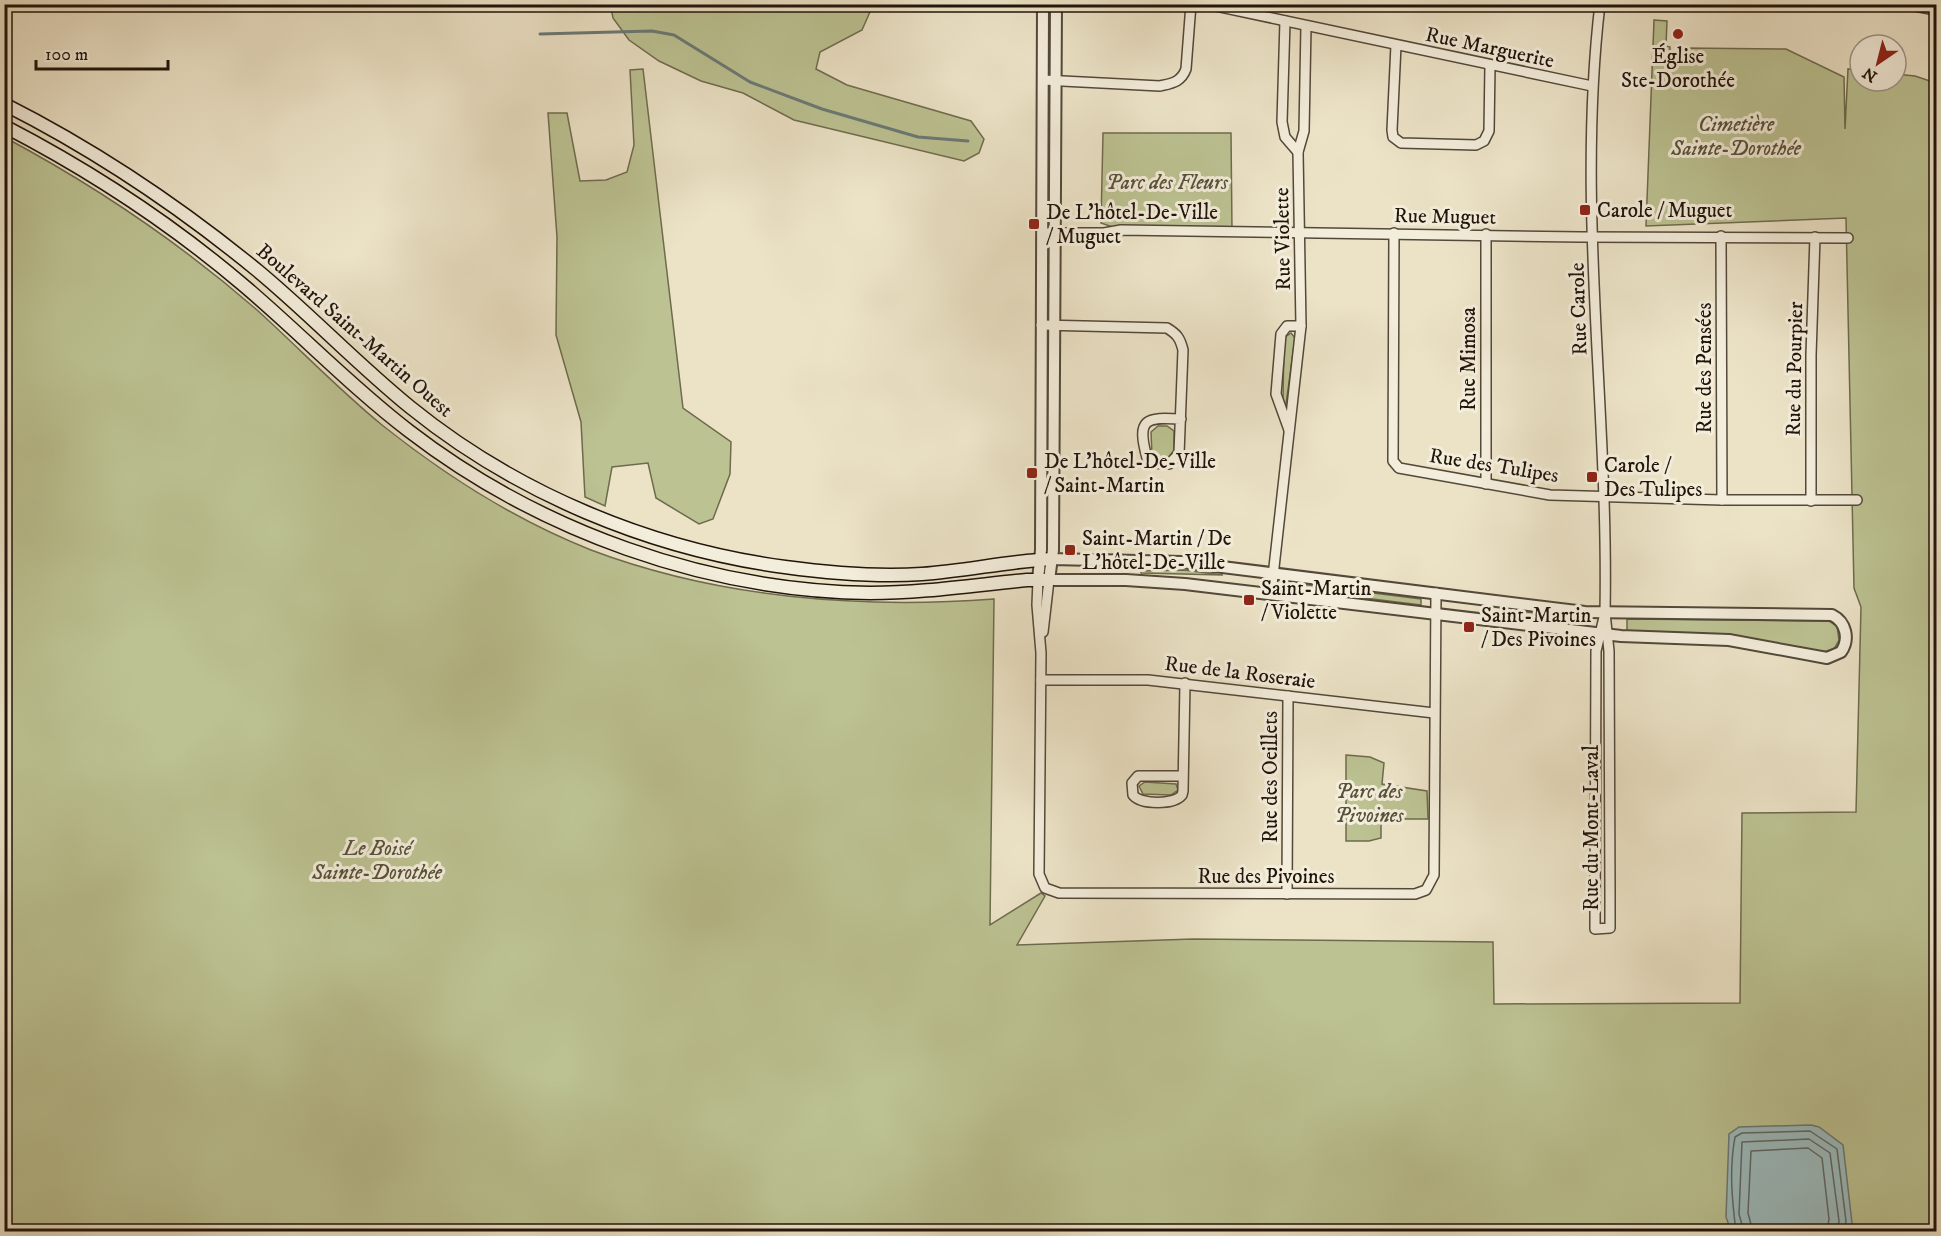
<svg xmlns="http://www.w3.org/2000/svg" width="1941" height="1236" viewBox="0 0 1941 1236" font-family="'IM FELL DW Pica',serif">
<rect width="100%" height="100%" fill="#ece3c7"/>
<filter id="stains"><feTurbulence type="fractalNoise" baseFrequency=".00333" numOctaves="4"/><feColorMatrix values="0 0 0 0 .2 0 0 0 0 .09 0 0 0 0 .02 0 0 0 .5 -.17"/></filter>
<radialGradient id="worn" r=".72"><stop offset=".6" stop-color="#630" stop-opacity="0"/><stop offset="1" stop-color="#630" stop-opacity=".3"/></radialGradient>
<!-- green -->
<g fill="#bcc292" stroke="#6e6b4e" stroke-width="1.5">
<path d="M646,4L873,5L862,30L820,52L816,69L847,85L971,121L984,139L979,153L964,161L794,120L743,93L701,81L659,61L629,40L613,18L611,8L646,7Z"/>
<path d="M1654,20L1667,21L1666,46L1670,47V58L1685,59V48L1786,49L1844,77L1845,129L1848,69L1860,71V81H1896V74L1915,76L1936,83V1231H5L4,137C94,185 180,243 257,310C299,348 338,389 382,425C446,476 515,520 591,550C718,598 860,609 994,599L990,925L1041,893L1045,896L1017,945L1193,939L1493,942L1494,1004L1740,1003L1742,813L1856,812L1861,607L1854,588L1846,218L1646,226Z"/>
<path d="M643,69L683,408L731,442L730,474L713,519L699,524L656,498L648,463L612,467L605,506L585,497L581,422L556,335L557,237L548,113H567L580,181L606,180L627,172L634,145L630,70Z"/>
<path d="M1103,133H1231L1232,231L1121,230L1101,223Z"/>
<path d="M1291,333L1295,338L1286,404L1283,402L1284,338Z"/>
<path d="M1045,337H1050V475L1044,425Z"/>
<path d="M1158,426H1167L1174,431V450L1168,458H1157L1152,455L1151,432Z"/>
<path d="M1184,570L1223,575L1141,573V571Z"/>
<path d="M1285,582L1421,599V605L1284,588Z"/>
<path d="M1482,611L1528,612L1585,620V625Z"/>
<path d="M1627,619L1829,621L1837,626L1839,640L1834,649L1823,652L1725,634L1627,632Z"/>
<path d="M1346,755L1370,757L1384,763L1382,784L1427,791L1428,819H1397L1381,823V838L1369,841H1346Z"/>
<path d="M1145,782L1176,784L1178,790L1171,795L1143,794L1139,786Z"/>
</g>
<!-- water -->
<path fill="#9cbcbf" stroke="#6a7977" stroke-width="1.5" d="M1811,1125L1819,1127L1843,1145L1852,1223L1849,1231H1731L1726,1217L1729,1134L1739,1127Z"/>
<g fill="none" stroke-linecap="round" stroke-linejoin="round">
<!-- shore -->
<g stroke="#5e6865" stroke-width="1.5">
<path d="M1736,1232C1732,1199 1729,1170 1735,1137L1742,1133L1810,1131L1837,1149L1846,1221L1844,1232"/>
<path d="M1744,1232L1739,1214L1742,1142L1809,1139L1830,1153L1839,1221L1837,1232"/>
<path d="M1753,1232L1748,1213L1751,1151L1808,1148L1822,1158L1829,1219L1827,1232"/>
</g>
<!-- stream -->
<path stroke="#6a7977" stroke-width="3" d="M540,34L652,31L674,35L750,82L822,109L918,137L968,141"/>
<!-- minor casing -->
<g stroke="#53483a" stroke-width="12">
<g id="minor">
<path d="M1206,4L1592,86"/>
<path d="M1600,4C1576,207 1609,410 1605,613L1609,651L1610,891V928L1595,929L1596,651L1605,613"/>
<path d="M1285,21L1282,122L1285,137L1298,152"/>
<path d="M1396,45L1392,130L1393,137L1401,143L1476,145L1484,141L1489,131L1490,65"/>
<path d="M1043,80L1160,86C1173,83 1181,82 1186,69L1191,4"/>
<path d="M1042,233H1104L1121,230L1581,237L1848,238"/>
<path d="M1394,233L1393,461L1399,468L1550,495L1722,500H1857"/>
<path d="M1486,234V484"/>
<path d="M1721,236L1722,500"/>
<path d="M1041,325L1167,328C1177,334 1180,338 1183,350L1179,454L1169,464L1153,463L1147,458C1136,418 1146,417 1181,419"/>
<path d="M1289,430L1276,394L1281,334L1287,326H1301"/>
<path d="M1811,501V355L1815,237"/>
<path d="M1038,580L1037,605L1041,653L1039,874L1045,888L1059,893L1415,894L1426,890L1434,875L1436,593"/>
<path d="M1271,594L1301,326L1298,152L1304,131L1306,26"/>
<path d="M1043,632L1049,580"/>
<path d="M1041,680H1148L1434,713"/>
<path d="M1183,776H1138L1132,783L1133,795C1141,805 1174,805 1182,795L1183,791L1185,683"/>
<path d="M1287,894L1288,696"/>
</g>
</g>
<!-- tertiary casing -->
<g stroke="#53483a" stroke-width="14">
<g id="tertiary">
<path d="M1909,4L1936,9"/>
<path d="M1052,559L1182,562L1585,612L1832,615C1846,622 1850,639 1841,652L1827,658L1729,640L1621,636L1185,584L1126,580H1049L1053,550L1056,4"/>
<path d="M1038,580L1041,550L1043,4"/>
</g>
</g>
<!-- secondary casing -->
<g stroke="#20140b" stroke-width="15">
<g id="secondary">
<path d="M4,104C95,150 180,207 258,271C311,315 357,364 410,407C516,493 650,549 785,567C829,573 877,577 922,574C966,571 1009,561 1052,559"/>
<path d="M4,126C89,170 170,223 242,284C299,332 350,386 409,431C539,531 706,591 870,593C922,593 975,585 1027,580H1049"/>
</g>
</g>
<!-- minor -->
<use href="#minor" stroke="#f3eddb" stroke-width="9"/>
<!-- tertiary -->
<use href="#tertiary" stroke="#f3eddb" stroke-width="10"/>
<!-- secondary -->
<use href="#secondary" stroke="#f3eddb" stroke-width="12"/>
</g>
<!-- markers -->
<g fill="#8f2418" stroke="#f3eddb" stroke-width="2">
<circle cx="1678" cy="34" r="6"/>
<rect x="1579" y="204" width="12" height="12" rx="3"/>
<rect x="1028" y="218" width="12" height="12" rx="3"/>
<rect x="1026" y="467" width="12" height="12" rx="3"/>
<rect x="1586" y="471" width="12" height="12" rx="3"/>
<rect x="1064" y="544" width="12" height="12" rx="3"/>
<rect x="1243" y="594" width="12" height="12" rx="3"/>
<rect x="1463" y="621" width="12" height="12" rx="3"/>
</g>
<g text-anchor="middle" stroke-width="6" stroke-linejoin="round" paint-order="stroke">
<!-- street labels -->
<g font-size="21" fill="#20140b" stroke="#f3eddb">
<text transform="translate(1490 47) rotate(12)" y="7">Rue Marguerite</text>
<text transform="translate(1445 216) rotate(1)" y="7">Rue Muguet</text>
<text transform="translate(1282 239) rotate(-91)" y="7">Rue Violette</text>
<text transform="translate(1578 309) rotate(-92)" y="7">Rue Carole</text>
<text transform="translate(355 330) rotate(41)" y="7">Boulevard Saint-Martin Ouest</text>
<text transform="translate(1468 359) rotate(-90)" y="7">Rue Mimosa</text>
<text transform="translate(1704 368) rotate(-90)" y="7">Rue des Pensées</text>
<text transform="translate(1794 369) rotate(-89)" y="7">Rue du Pourpier</text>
<text transform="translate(1494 465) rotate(9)" y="7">Rue des Tulipes</text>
<text transform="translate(1240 672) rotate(7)" y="7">Rue de la Roseraie</text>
<text transform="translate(1270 777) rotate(-90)" y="7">Rue des Oeillets</text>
<text transform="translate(1591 828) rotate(-90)" y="7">Rue du Mont-Laval</text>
<text x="1266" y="883">Rue des Pivoines</text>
</g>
<!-- poi labels -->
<g font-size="21" fill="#20140b" stroke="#f3eddb" text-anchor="start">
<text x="1678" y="63" text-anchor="middle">Église<tspan x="1678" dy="24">Ste-Dorothée</tspan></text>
<text x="1597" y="217">Carole / Muguet</text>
<text x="1046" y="219">De L'hôtel-De-Ville<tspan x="1046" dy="24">/ Muguet</tspan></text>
<text x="1044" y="468">De L'hôtel-De-Ville<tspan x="1044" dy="24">/ Saint-Martin</tspan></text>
<text x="1604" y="472">Carole /<tspan x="1604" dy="24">Des Tulipes</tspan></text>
<text x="1082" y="545">Saint-Martin / De<tspan x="1082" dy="24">L'hôtel-De-Ville</tspan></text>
<text x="1261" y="595">Saint-Martin<tspan x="1261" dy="24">/ Violette</tspan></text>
<text x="1481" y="622">Saint-Martin<tspan x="1481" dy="24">/ Des Pivoines</tspan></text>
</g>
<!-- park labels -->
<g font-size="21" font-style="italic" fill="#57513a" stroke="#f3eddb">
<text x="1736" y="131">Cimetière<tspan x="1736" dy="24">Sainte-Dorothée</tspan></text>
<text x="1167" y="189">Parc des Fleurs</text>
<text x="1369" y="798">Parc des<tspan x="1369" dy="24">Pivoines</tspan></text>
<text x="377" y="855">Le Boisé<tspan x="377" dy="24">Sainte-Dorothée</tspan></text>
</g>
</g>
<!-- margin -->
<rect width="1941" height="1236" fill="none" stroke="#ece3c7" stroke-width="24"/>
<rect x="6" y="6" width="1929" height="1224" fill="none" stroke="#20140b" stroke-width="3"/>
<rect x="12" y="12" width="1917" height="1212" fill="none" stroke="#20140b" stroke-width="1.5"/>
<!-- north arrow -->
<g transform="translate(1878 63) rotate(215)"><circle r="28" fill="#f3eddb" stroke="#9f9688" stroke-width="1.5"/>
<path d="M0-4.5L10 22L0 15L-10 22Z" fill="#8f2418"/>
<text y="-9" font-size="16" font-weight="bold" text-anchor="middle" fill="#20140b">N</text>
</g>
<!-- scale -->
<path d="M36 60v9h132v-9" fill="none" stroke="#20140b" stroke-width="3"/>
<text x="45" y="60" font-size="18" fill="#20140b" stroke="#f3eddb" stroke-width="4.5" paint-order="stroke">100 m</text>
<rect width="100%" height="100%" filter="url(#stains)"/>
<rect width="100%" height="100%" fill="url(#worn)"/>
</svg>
